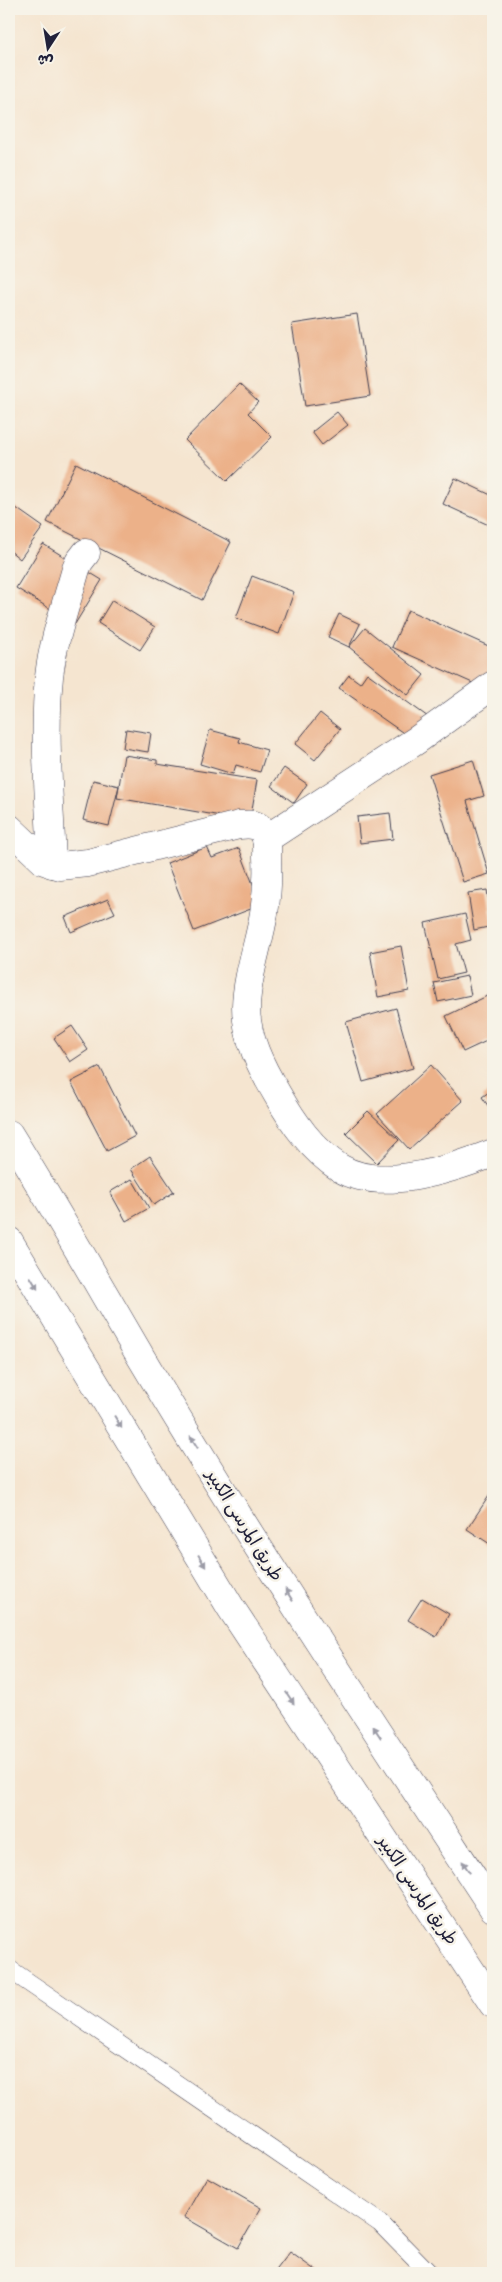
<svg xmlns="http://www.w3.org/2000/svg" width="502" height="2282" viewBox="0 0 502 2282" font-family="Dekko,'Playpen Sans Arabic',sans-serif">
<rect width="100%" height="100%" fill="#f7f3e8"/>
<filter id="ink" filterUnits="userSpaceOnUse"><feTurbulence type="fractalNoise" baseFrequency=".02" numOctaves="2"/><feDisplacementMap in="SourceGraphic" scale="10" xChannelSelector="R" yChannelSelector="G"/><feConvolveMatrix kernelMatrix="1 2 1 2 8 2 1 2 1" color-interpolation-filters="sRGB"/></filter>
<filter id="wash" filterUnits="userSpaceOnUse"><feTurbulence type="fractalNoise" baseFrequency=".0096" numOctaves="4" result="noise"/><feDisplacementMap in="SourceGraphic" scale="20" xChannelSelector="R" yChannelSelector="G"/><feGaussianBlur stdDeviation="1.12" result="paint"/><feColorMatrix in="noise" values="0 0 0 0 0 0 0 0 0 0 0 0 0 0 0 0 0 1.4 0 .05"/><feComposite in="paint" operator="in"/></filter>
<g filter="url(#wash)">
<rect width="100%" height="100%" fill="#f5e5d0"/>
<g id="blocks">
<!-- building -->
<g fill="#ecb189">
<path d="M357,314L370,396L305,406L292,324Z"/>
<path d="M239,384L258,402L248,413L272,437L227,481L185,440Z"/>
<path d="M337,412L348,425L322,445L312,432Z"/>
<path d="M76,463L231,542L202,600L47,522Z"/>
<path d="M455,478L493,496V527L443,504Z"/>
<path d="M9,503L43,527L20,559L9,550Z"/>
<path d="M43,544L102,580L75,624L16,588Z"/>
<path d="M252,576L294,592L279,634L236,618Z"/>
<path d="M112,600L155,627L140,650L98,623Z"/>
<path d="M408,610L493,648V672L486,689L392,647Z"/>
<path d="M339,614L360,624L349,647L328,637Z"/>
<path d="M365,628L424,675L408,695L349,647Z"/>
<path d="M367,673L435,722L419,744L339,688L349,675L360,683Z"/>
<path d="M320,713L340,729L315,760L295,744Z"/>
<path d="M126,729L151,733L148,752L123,748Z"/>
<path d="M210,730L240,738L239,742L267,750L260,772L236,765L233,774L200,764Z"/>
<path d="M124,755L157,760V764L257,780L250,821L117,798Z"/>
<path d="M473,760L484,796L467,801L489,874L463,882L429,774Z"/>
<path d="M284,768L307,784L294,803L271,786Z"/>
<path d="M93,780L119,786L109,826L83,820Z"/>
<path d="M390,813L393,839L360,843L357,817Z"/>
<path d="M207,847L212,858L239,848L261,905L194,931L167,863Z"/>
<path d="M487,890L493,926L474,930L468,893Z"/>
<path d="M108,899L115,913L71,932L65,917Z"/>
<path d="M465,914L471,940L456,944L464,973L438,979L425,923Z"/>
<path d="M401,946L409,991L378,997L370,952Z"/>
<path d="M467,976L471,995L438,1002L434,983Z"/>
<path d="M489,995L493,1004V1038L463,1052L446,1016Z"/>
<path d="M396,1008L413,1068L363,1082L346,1022Z"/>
<path d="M72,1026L88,1050L70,1062L54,1038Z"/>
<path d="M431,1065L463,1101L409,1149L377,1114Z"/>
<path d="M100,1067L135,1136L107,1151L71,1082Z"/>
<path d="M493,1089V1113L482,1097Z"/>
<path d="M368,1111L399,1140L377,1163L346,1133Z"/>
<path d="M150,1156L174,1192L154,1205L131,1169Z"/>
<path d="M132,1179L149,1208L126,1221L110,1192Z"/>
<path d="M493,1490V1546L467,1529Z"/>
<path d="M422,1598L449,1614L436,1637L408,1620Z"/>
<path d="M207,2177L261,2208L238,2248L184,2217Z"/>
<path d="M290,2252L319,2273H274Z"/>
</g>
</g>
</g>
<g filter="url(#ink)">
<use href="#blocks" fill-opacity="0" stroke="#423f51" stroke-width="1"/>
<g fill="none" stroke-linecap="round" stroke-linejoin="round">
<!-- lane casing -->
<g stroke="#423f51" stroke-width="19">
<path id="lane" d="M9,1969L380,2223L429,2273"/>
</g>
<!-- street casing -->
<g stroke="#423f51" stroke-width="29">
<g id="street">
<path d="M266,839L417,740L493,685"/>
<path d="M52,864C50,803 43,738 49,677C53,640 66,605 76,569L79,562L86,553"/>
</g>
</g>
<!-- secondary casing -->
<g stroke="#423f51" stroke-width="29">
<path id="secondary" d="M9,828L44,861L60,866L88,863L239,825C248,824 257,823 263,831C268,838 267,849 267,857C268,876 267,895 264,913C259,944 247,975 246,1006C246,1038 261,1067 277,1094C293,1122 312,1150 340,1168C381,1193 452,1169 493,1153"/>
</g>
<!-- primary casing -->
<g stroke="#423f51" stroke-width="29">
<g id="primary">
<path d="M9,1134C55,1208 98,1284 142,1359C253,1545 374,1727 493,1908"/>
<path d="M9,1241L231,1608L493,2004"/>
</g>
</g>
<!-- lane -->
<use href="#lane" stroke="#fff" stroke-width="18"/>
<!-- street -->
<use href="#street" stroke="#fff" stroke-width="28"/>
<!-- secondary -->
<use href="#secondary" stroke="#fff" stroke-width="28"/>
<!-- primary -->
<use href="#primary" stroke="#fff" stroke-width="28"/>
</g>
<!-- one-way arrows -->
<defs><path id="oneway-solid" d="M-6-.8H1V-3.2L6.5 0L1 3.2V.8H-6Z" transform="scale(1.25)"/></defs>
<g fill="#9c9ca7">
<use href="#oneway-solid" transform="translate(34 1283) rotate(59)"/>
<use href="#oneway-solid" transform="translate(118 1422) rotate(59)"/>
<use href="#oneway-solid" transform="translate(194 1442) rotate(-122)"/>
<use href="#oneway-solid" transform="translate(202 1561) rotate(59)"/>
<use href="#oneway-solid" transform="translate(289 1595) rotate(-122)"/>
<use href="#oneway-solid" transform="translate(290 1698) rotate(56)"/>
<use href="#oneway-solid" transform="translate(377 1732) rotate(-123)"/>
<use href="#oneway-solid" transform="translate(466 1867) rotate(-123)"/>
</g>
</g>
<g text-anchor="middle" stroke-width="5" stroke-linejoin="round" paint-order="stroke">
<!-- street labels -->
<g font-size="18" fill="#22223b" stroke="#f7f3e8">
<text transform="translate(245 1525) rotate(58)" y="6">طريق المرسى الكبير</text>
<text transform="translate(418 1890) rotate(56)" y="6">طريق المرسى الكبير</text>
</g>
</g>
<!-- margin -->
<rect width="502" height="2282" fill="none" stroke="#f7f3e8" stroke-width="30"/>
<!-- north arrow -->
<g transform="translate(48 48) rotate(192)" stroke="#f7f3e8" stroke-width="4" paint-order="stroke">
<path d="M0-4L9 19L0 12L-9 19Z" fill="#22223b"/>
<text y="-8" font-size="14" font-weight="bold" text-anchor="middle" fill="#22223b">ش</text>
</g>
</svg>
